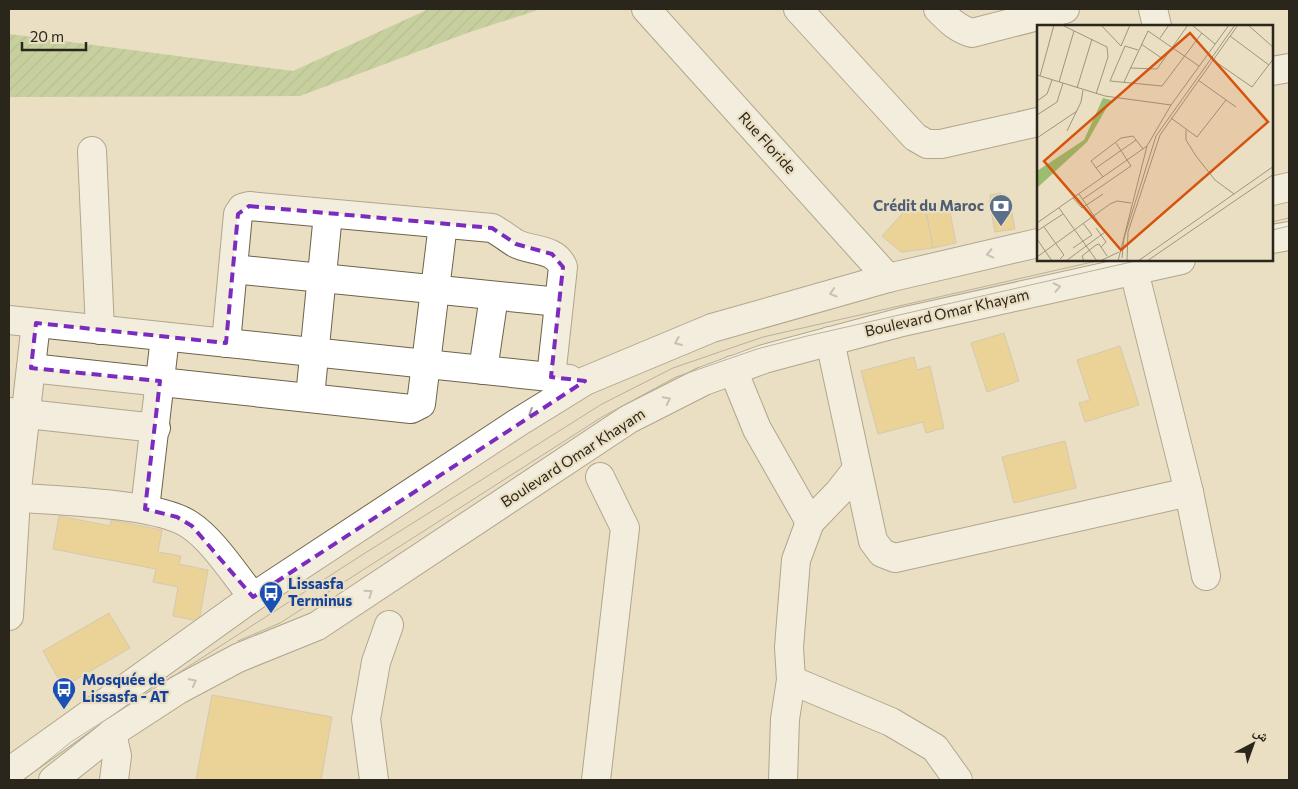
<svg xmlns="http://www.w3.org/2000/svg" width="1298" height="789" viewBox="0 0 1298 789" font-family="Commissioner,'Noto Naskh Arabic',sans-serif">
<defs>
<pattern id="garden-furrows" width="10" height="10" patternUnits="userSpaceOnUse" patternTransform="scale(1.25)"><rect width="10" height="10" fill="#9bbd6f"/><path d="M-1 1l2-2M0 10L10 0M9 11l2-2" fill="none" stroke="#7f995a"/></pattern>
</defs>
<rect width="100%" height="100%" fill="#eadfc3"/>
<!-- garden -->
<path fill="url(#garden-furrows)" d="M429,9H541L467,33L300,96L9,97V34L293,71Z"/>
<!-- building -->
<g fill="#edc665" stroke="#bbaf95">
<path d="M1001,193L1002,198L1009,197L1015,229L995,232L989,200H991L990,195Z"/>
<path d="M948,202L956,243L933,248L925,206Z"/>
<path d="M911,204L916,208L925,206L933,248L901,252L882,236Z"/>
<path d="M1004,333L1019,381L987,392L971,343Z"/>
<path d="M1120,346L1139,405L1085,422L1079,403L1090,400L1077,360Z"/>
<path d="M914,357L917,370L930,366L944,428L926,433L923,422L878,434L861,371Z"/>
<path d="M1065,441L1076,488L1014,503L1002,457Z"/>
<path d="M59,516L110,526L111,520L162,530L158,552L181,556L179,564L208,570L199,621L173,616L178,587L153,582L156,569L53,549Z"/>
<path d="M109,613L130,648L63,687L43,651Z"/>
<path d="M212,695L332,717L321,780H196Z"/>
</g>
<g fill="none" stroke-linecap="round" stroke-linejoin="round">
<!-- minor casing -->
<g stroke="#6d634b" stroke-width="30">
<g id="minor">
<path d="M646,9L888,278"/>
<path d="M798,9L915,137L927,144H941L1038,122"/>
<path d="M938,9C949,20 957,29 972,33L1065,9"/>
<path d="M1153,9L1157,26"/>
<path d="M1272,71L1289,68"/>
<path d="M92,151L100,330"/>
<path d="M1272,191L1289,187"/>
<path d="M1272,239L1289,236"/>
<path d="M233,269L559,302"/>
<path d="M1134,271L1189,492L1206,576"/>
<path d="M9,320L569,379"/>
<path d="M830,341L873,541L882,553L895,558L1189,492"/>
<path d="M226,343L238,214L242,208L249,206L492,228C500,232 507,238 515,243C531,252 555,247 563,267L551,377"/>
<path d="M31,368L411,409L421,404L443,224"/>
<path d="M483,370L494,296"/>
<path d="M733,370L757,429L810,522"/>
<path d="M310,397L328,214"/>
<path d="M9,412L156,428"/>
<path d="M9,497C52,501 157,502 190,525C213,540 235,575 253,597"/>
<path d="M145,509L165,337"/>
<path d="M9,616L16,498L36,323"/>
<path d="M791,680L891,722L935,748L958,780"/>
<path d="M112,733L117,756L114,780"/>
<path d="M9,772L253,597L517,423L585,381L712,328L888,278L1038,243"/>
<path d="M53,780L115,731L178,690L238,658L317,626L629,419L704,381L764,359L902,322L1181,260"/>
<path d="M374,780L366,719L376,662L389,625"/>
<path d="M596,780L625,528L600,477"/>
<path d="M783,780L785,719L791,680L789,647L796,560L810,522L839,492L857,469"/>
</g>
</g>
<!-- minor -->
<use href="#minor" stroke="#fff" stroke-width="28"/>
<!-- tram -->
<g stroke="#837b69" stroke-width="1">
<path d="M1272,222L1289,218"/>
<path d="M1272,230L1289,226"/>
<path d="M238,641L280,623L602,417L676,377L757,349L807,336L1140,260"/>
<path d="M24,780L71,742L362,555L602,404L673,368L763,337L1101,260"/>
</g>
</g>
<!-- one-way arrows -->
<defs><path id="oneway-chevron" d="M-2-3.5L2.5 0L-2 3.5" fill="none" stroke-width="1.6" stroke-linecap="round" stroke-linejoin="round" transform="scale(1.25)"/></defs>
<g stroke="#a09d99">
<use href="#oneway-chevron" transform="translate(990 254) rotate(167)"/>
<use href="#oneway-chevron" transform="translate(1057 287) rotate(-12)"/>
<use href="#oneway-chevron" transform="translate(833 293) rotate(164)"/>
<use href="#oneway-chevron" transform="translate(678 342) rotate(157)"/>
<use href="#oneway-chevron" transform="translate(667 400) rotate(-27)"/>
<use href="#oneway-chevron" transform="translate(532 413) rotate(149)"/>
<use href="#oneway-chevron" transform="translate(369 593) rotate(-34)"/>
<use href="#oneway-chevron" transform="translate(193 682) rotate(-28)"/>
</g>
<!-- marked area -->
<path d="M0 0H1298V789H0ZM249,206L492,228L516,244L552,254L563,267L551,377L585,381L253,597L192,526L177,517L145,509L160,381L31,368L36,323L226,343L238,214Z" fill="#eadfc3" fill-opacity=".55" fill-rule="evenodd"/>
<path fill="none" stroke="#7b2cbf" stroke-width="4" stroke-dasharray="10 6" stroke-linejoin="round" d="M249,206L492,228L516,244L552,254L563,267L551,377L585,381L253,597L192,526L177,517L145,509L160,381L31,368L36,323L226,343L238,214Z"/>
<!-- icons -->
<defs>
<g id="bank-pin" transform="scale(1.25)"><path d="M0 17L-7.5 6A9.5 9.5 0 1 1 7.5 6Z" fill="#5c6f8a" stroke="#eadfc3"/><path d="M-6-4H6V4H-6ZM0-2.3a2.3 2.3 0 1 0 0 4.6a2.3 2.3 0 1 0 0-4.6Z" fill="#fff"/></g>
<g id="bus-pin" transform="scale(1.25)"><path d="M0 17L-7.5 6A9.5 9.5 0 1 1 7.5 6Z" fill="#1a4fb4" stroke="#eadfc3"/><path d="M-5-6H5V4H4V6H2V4H-2V6H-4V4H-5ZM-3.5-4V0h7V-4ZM-3.5 1.2v1.5H-2V1.2ZM2 1.2v1.5H3.5V1.2Z" fill="#fff"/></g>
</defs>
<g fill-rule="evenodd">
<use href="#bank-pin" x="1001" y="206"/>
<use href="#bus-pin" x="271" y="593"/>
<use href="#bus-pin" x="64" y="689"/>
</g>
<g text-anchor="middle" stroke-width="4.5" stroke-linejoin="round" paint-order="stroke">
<!-- street labels -->
<g font-size="15" fill="#2b261c" stroke="#eadfc3">
<text transform="translate(767 143) rotate(48)" y="5">Rue Floride</text>
<text transform="translate(947 313) rotate(-13)" y="5">Boulevard Omar Khayam</text>
<text transform="translate(573 458) rotate(-33)" y="5">Boulevard Omar Khayam</text>
</g>
<!-- service labels -->
<g font-size="15" font-weight="bold" fill="#4e5e75" stroke="#eadfc3" text-anchor="end">
<text x="984" y="211">Crédit du Maroc</text>
</g>
<!-- transit labels -->
<g font-size="15" font-weight="bold" fill="#164399" stroke="#eadfc3" text-anchor="start">
<text x="288" y="589">Lissasfa<tspan x="288" dy="17">Terminus</tspan></text>
<text x="82" y="685">Mosquée de<tspan x="82" dy="17">Lissasfa - AT</tspan></text>
</g>
</g>
<!-- overview -->
<g transform="translate(1037 25)">
<rect width="236" height="236" fill="#eadfc3"/>
<path d="M66,73L74,75L50,117L0,163V146L47,115Z" fill="#9bbd6f"/>
<path fill="none" stroke="#9e9580" stroke-width="1" d="M25,0L70,22L71,32L59,69M64,0L84,21L93,0M155,0L178,19M211,0L237,23M193,11L232,40M123,13L132,0M104,19L126,34M101,25L88,21L73,56L125,61L165,8M176,35L215,62L237,33M93,43L120,44L151,0M0,50L68,71L134,80M3,51L17,0M161,55L199,82M22,57L37,6M87,57L111,6L162,41M40,63L55,14M0,76L10,69L15,55M0,90L20,77L26,58M134,93L160,112L189,75M149,105V115L159,131L178,155L197,169M30,106L44,77L46,65M0,113L40,86M59,143L99,115M66,152L54,136L84,113L96,111L106,124M36,173L45,183L66,169M46,174L94,141L79,118M22,183L60,236M0,198L110,121M7,202L27,230L23,234M59,203L69,217L64,222M0,206L26,189M0,214L15,236M36,223L55,210L46,198M0,232L73,179L80,176L94,178M85,233L87,213L119,111L198,0M29,236L68,207L42,169M47,236L45,231L59,220L62,219L70,231M63,236L82,227M81,236L110,121L134,80L192,0M90,236L91,207L123,110L201,0M101,236L237,141M110,236L237,149"/>
<path fill="#d5540e" fill-opacity="0.15" stroke="#d5540e" stroke-width="2.5" d="M153,8L231,97L84,225L7,136Z"/>
<rect width="236" height="236" fill="none" stroke="#2b261c" stroke-width="2.5"/>
</g>
<!-- border -->
<rect width="1298" height="789" fill="none" stroke="#2b261c" stroke-width="20"/>
<!-- north arrow -->
<g transform="translate(1253 744) rotate(41)" stroke="#eadfc3" stroke-width="4" paint-order="stroke">
<path d="M0-4L9 19L0 12L-9 19Z" fill="#2b261c"/>
<text y="-8" font-size="14" font-weight="bold" text-anchor="middle" fill="#2b261c">ش</text>
</g>
<!-- scale -->
<path d="M22 42v8h64v-8" fill="none" stroke="#2b261c" stroke-width="2.5"/>
<text x="30" y="42" font-size="15" fill="#2b261c" stroke="#eadfc3" stroke-width="4" paint-order="stroke">20 m</text>
</svg>
